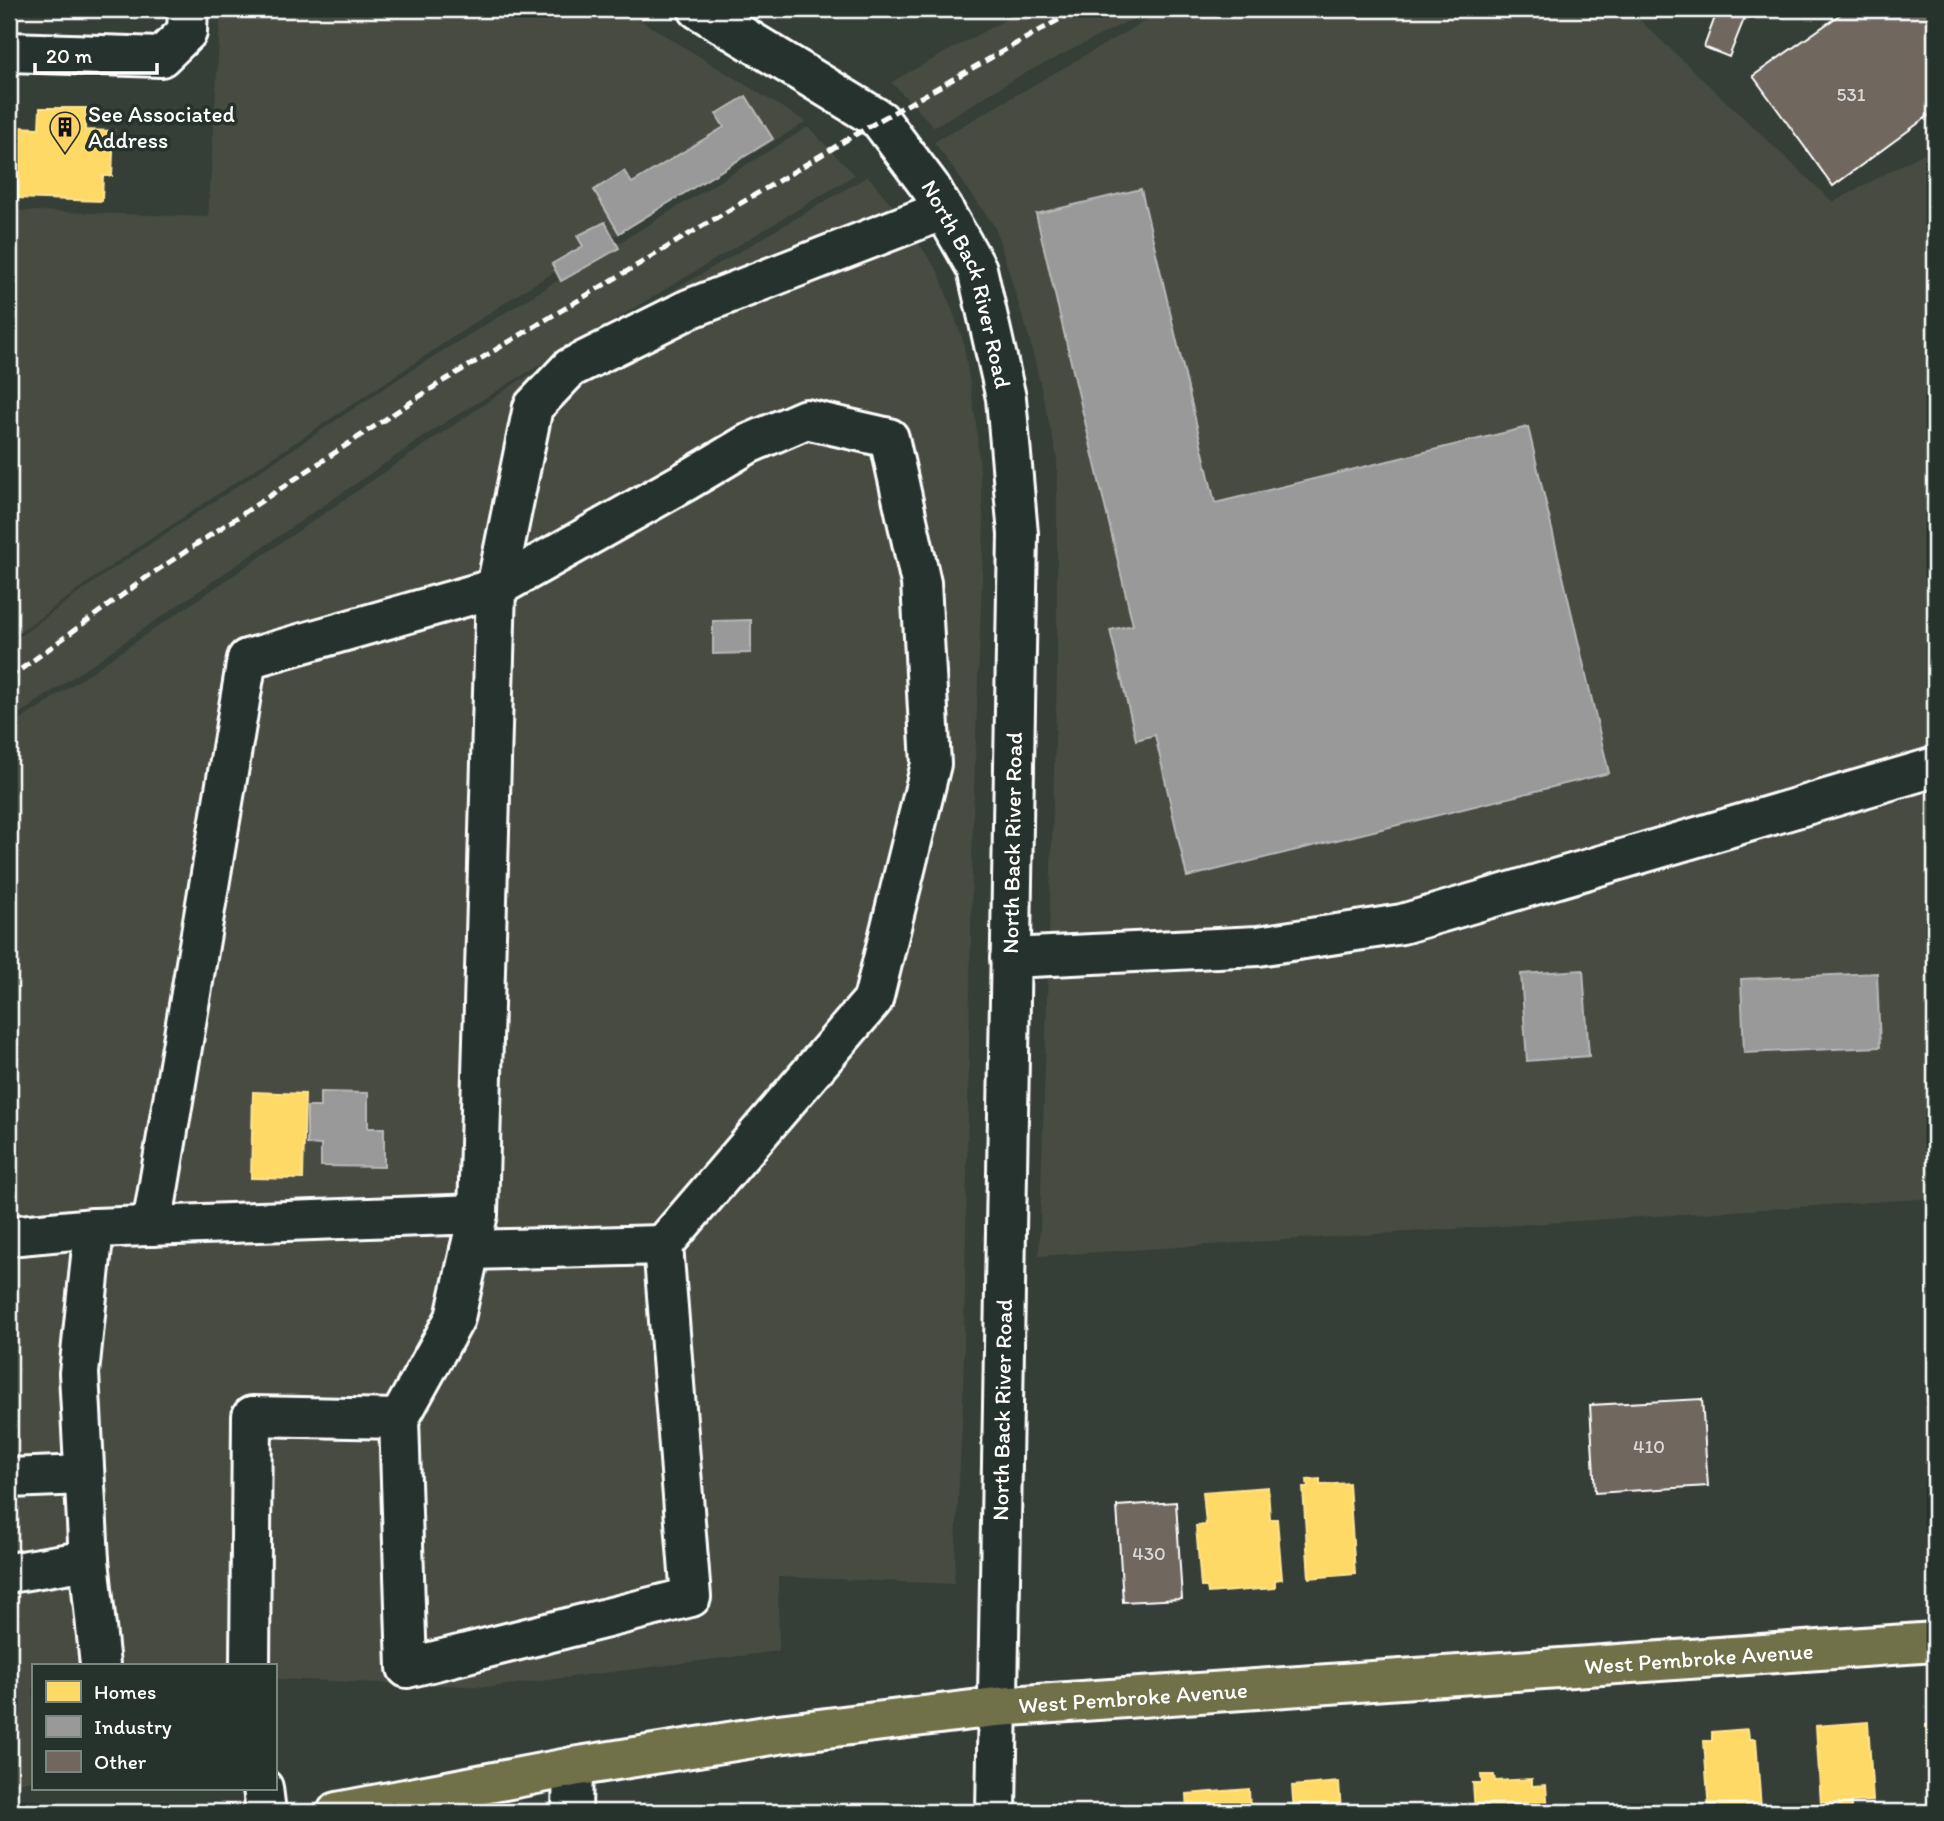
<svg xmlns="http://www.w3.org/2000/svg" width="1944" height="1821" viewBox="0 0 1944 1821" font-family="Itim,sans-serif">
<rect width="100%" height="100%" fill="#353e37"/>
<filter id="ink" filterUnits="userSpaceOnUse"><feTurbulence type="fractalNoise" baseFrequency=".0143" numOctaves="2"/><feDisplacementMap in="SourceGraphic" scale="14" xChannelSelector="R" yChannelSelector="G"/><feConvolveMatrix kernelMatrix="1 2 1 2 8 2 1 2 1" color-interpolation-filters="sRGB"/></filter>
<g filter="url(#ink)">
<!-- built -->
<g fill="#474b43">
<path d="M221,9H622L806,122L521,292L122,558L9,640V210L208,217Z"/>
<path d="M1025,9H1152L1016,78L934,127L891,82Z"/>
<path d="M1166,9H1628L1833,202L1935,147V1198L1039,1256L1057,674V457L1030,341L995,227L934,142Z"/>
<path d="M808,127L855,175L447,421L9,721V644L105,574L413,369Z"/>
<path d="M868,176L897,211L939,273L963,340L976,422L984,525L973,817L963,1405L954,1584L778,1577L779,1651L492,1687L275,1679V1665H33V1780L9,1785V728L514,384Z"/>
</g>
<!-- homes -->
<g fill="#ffd966" stroke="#ffe494" stroke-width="2">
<path d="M40,108H86L85,130L114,131L112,176H103L102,201L15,198L17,127L39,128Z"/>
<path d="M253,1092L305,1094L303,1179L251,1178Z"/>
<path d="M1320,1479V1485L1349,1483L1355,1574L1309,1578L1303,1488H1308L1307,1480Z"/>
<path d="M1268,1487L1270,1519H1277L1282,1579L1275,1580V1588L1208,1593L1207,1587H1201L1196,1526L1206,1525L1203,1492Z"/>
<path d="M1934,1716L1935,1788L1928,1789L1926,1725H1934Z"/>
<path d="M1868,1722L1873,1801L1851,1802V1808L1839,1810V1803L1821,1804L1816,1726Z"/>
<path d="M1748,1729L1749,1739H1756L1761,1809L1709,1812L1704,1741H1712V1732Z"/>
<path d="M1481,1775H1494L1495,1781L1532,1779V1786L1546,1785L1548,1812H1475L1473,1783H1482Z"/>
<path d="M1339,1782L1341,1812H1294L1292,1786Z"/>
<path d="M1249,1789L1250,1812H1188L1187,1794Z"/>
</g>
<!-- industry -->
<g fill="#999" stroke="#b8b8b8" stroke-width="2">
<path d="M746,96L773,139L619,233L594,190L624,171L632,183L724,127L716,114Z"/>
<path d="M1141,189L1215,503L1528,427L1609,773L1187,877L1155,735L1136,740L1110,630L1133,625L1036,214Z"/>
<path d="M605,222L619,248L561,281L552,264L583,246L577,236Z"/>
<path d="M751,620V653L713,654V621Z"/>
<path d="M1583,970L1589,1056L1527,1061L1521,974Z"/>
<path d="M1877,973L1880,1047L1744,1053L1741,979Z"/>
<path d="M320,1092L368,1093V1128H384V1167L321,1166V1145L307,1144V1107H320Z"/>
</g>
<!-- building -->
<g fill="#70685e" stroke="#fff" stroke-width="2">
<path d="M1718,9H1748L1729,57L1704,47Z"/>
<path d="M1848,9H1935V111L1833,186L1753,76Z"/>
<path d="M1702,1399L1708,1486L1595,1493L1590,1405Z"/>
<path d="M1176,1502L1182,1599L1123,1602L1117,1506Z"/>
</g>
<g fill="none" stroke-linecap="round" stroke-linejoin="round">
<!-- minor casing -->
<g stroke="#fff" stroke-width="44">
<g id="minor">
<path id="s1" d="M698,9L880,120L931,188L977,269L1006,398L1018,534L996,1812"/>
<path d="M9,52L161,57L187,32L188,9"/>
<path d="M496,588L686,481L748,444L806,419L889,438L921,583L931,764L873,1000L663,1245"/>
<path d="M496,588L533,407L570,368L689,309L944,210"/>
<path d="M1010,958L1258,946L1402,924L1935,767"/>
<path d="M152,1226L247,659L496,588L478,1214"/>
<path d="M9,1236L94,1228"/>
<path d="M399,1419L407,1668L691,1597L663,1245L470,1250"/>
<path d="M9,1478L84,1475"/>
<path d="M89,1560L100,1665"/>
<path d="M9,1573L89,1560L79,1373L94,1228L478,1214L455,1318L399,1419L252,1416L250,1665"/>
<path d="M263,1788L266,1812"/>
<path d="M572,1812L573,1767"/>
</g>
</g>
<!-- major casing -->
<g stroke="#fff" stroke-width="44">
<g id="major">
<path id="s2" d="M337,1812L573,1767L778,1734L996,1707L1935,1642"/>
</g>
</g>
<!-- minor -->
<use href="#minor" stroke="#26332d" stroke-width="38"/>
<!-- major -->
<use href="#major" stroke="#70704a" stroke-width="38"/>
<!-- rail -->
<path stroke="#fff" stroke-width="5" stroke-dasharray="10 5" stroke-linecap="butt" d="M9,678L147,577L440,383L880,120L1078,9"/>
</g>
</g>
<!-- icons -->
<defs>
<g id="building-pin" transform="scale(1.575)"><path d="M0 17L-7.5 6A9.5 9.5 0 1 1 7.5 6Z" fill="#ffd166" stroke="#26332d"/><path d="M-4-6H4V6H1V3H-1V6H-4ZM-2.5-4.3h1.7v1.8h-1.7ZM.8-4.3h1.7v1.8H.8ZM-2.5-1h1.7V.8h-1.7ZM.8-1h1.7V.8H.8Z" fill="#111"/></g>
</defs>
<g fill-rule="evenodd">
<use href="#building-pin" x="65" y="127"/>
</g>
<g text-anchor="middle" stroke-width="7" stroke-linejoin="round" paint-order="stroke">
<!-- number labels -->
<g font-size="19" fill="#dbd9d7">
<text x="1851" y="101">531</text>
<text x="1649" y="1453">410</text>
<text x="1149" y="1560">430</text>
</g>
<!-- poi labels -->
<g font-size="23" fill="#fff" stroke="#26332d" text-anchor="start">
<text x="88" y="122">See Associated<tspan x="88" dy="26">Address</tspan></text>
</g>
<!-- street labels -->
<g font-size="23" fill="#fff" stroke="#26332d">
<text dy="8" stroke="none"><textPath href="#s1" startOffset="402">North Back River Road</textPath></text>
<text transform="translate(1012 843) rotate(-89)" y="8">North Back River Road</text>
<text transform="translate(1002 1410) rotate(-89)" y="8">North Back River Road</text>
<text dy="8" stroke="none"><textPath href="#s2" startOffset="1372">West Pembroke Avenue</textPath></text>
<text dy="8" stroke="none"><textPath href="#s2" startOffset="805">West Pembroke Avenue</textPath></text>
</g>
</g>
<!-- margin -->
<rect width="1944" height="1821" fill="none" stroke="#26332d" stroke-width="35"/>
<rect x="18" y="18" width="1909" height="1786" fill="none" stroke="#fff" stroke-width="2.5" filter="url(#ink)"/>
<!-- legend -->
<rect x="32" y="1664" width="245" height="126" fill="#26332d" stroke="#7d8581" stroke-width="2"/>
<rect x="46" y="1681" width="35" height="21" fill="#ffd966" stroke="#7d8581" stroke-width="2"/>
<text x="94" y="1699" font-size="21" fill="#ffffff">Homes</text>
<rect x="46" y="1716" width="35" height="21" fill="#999999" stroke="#7d8581" stroke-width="2"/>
<text x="94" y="1734" font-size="21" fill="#ffffff">Industry</text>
<rect x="46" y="1751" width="35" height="21" fill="#70685e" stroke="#7d8581" stroke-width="2"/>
<text x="94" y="1769" font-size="21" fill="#ffffff">Other</text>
<!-- scale -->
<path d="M35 63v10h122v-10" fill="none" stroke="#ffffff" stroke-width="3.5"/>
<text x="46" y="63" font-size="21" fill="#ffffff" stroke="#26332d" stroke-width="5" paint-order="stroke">20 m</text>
</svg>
